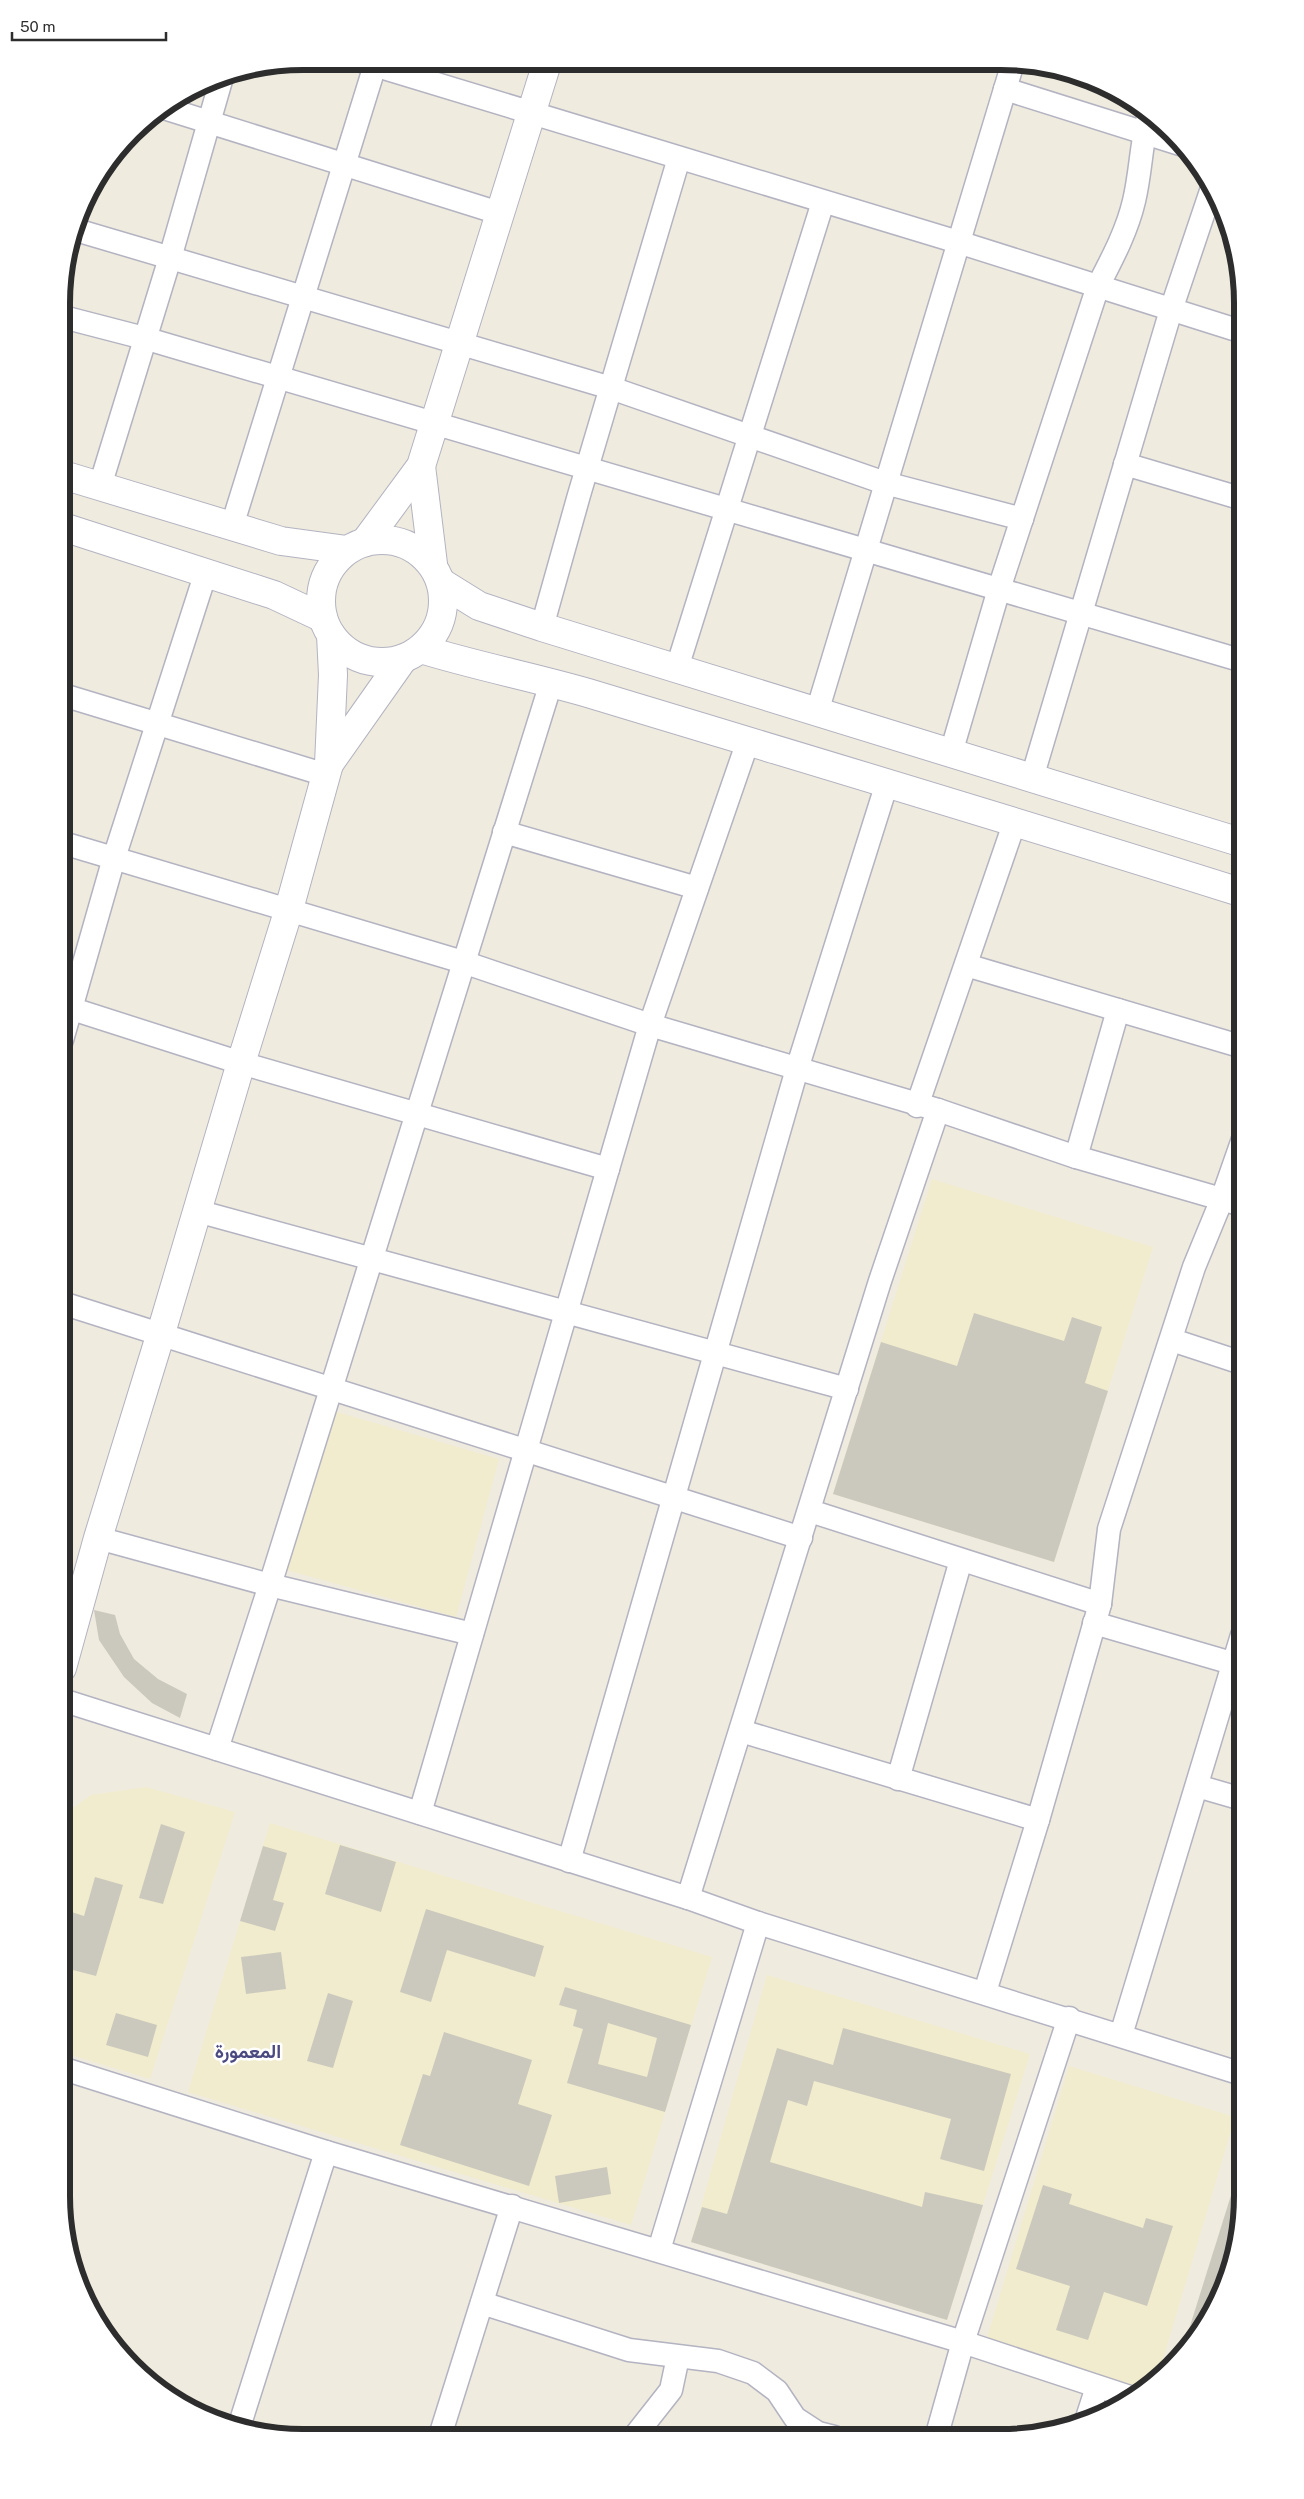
<svg xmlns="http://www.w3.org/2000/svg" width="1304" height="2499" viewBox="0 0 1304 2499" font-family="'Public Sans',Vazirmatn,sans-serif">
<rect width="100%" height="100%" fill="#efebdf"/>
<!-- education -->
<g fill="#f1eccd">
<path d="M932,1179L1153,1247L1054,1562L833,1494Z"/>
<path d="M330,1410L499,1459L456,1617L283,1569Z"/>
<path d="M146,1787L235,1812L150,2079L61,2052L62,1816L91,1795Z"/>
<path d="M270,1823L712,1957L631,2225L188,2092Z"/>
<path d="M767,1975L1030,2054L947,2320L691,2242Z"/>
<path d="M1069,2066L1235,2117L1158,2376L1143,2390L987,2338Z"/>
</g>
<!-- building -->
<g fill="#cbc9bd" fill-rule="evenodd">
<path d="M974,1313L1064,1341L1072,1317L1102,1327L1085,1383L1108,1391L1054,1562L833,1494L881,1342L957,1366Z"/>
<path d="M94,1610L115,1615L120,1634L134,1659L158,1679L187,1694L180,1718L152,1703L124,1677L99,1640Z"/>
<path d="M161,1824L185,1832L163,1904L139,1898Z"/>
<path d="M340,1845L396,1862L381,1912L325,1894Z"/>
<path d="M263,1846L287,1853L273,1900L284,1903L275,1931L240,1921Z"/>
<path d="M95,1877L123,1885L96,1976L69,1969L73,1955L62,1952V1909L84,1916Z"/>
<path d="M426,1909L544,1946L535,1977L447,1950L431,2002L400,1992Z"/>
<path d="M281,1952L286,1989L246,1994L241,1957Z"/>
<path d="M565,1987L691,2025L665,2112L567,2083L583,2029L573,2026L577,2010L559,2005ZM608,2023L657,2038L647,2077L598,2064Z"/>
<path d="M328,1993L353,2001L333,2068L307,2061Z"/>
<path d="M116,2013L157,2025L148,2057L106,2045Z"/>
<path d="M843,2028L1011,2074L984,2171L940,2159L951,2119L814,2081L807,2106L788,2100L770,2162L922,2207L925,2192L983,2205L947,2320L691,2242L702,2207L727,2214L777,2048L833,2065Z"/>
<path d="M444,2032L532,2060L518,2104L552,2115L529,2186L400,2145L423,2074L430,2076Z"/>
<path d="M607,2167L611,2194L559,2203L555,2176Z"/>
<path d="M1238,2173L1242,2174V2212L1224,2288L1191,2345L1185,2342Z"/>
<path d="M1043,2185L1072,2194L1069,2204L1143,2228L1146,2218L1173,2226L1147,2306L1104,2292L1088,2340L1056,2330L1070,2286L1016,2269Z"/>
</g>
<g fill="none" stroke-linecap="round" stroke-linejoin="round">
<!-- street casing -->
<g stroke="#b3b3c1" stroke-width="25">
<g id="street">
<path d="M364,62L958,242L1243,332"/>
<path d="M1005,89L1180,144"/>
<path d="M164,108L499,213"/>
<path d="M76,230L611,388L885,483L1022,519"/>
<path d="M63,317L144,338L1243,661"/>
<path d="M1125,464L1243,499"/>
<path d="M100,486L170,258L222,77"/>
<path d="M232,526L376,62"/>
<path d="M542,627L579,495L679,158"/>
<path d="M677,668L823,202"/>
<path d="M63,695L326,775"/>
<path d="M817,712L1012,66"/>
<path d="M951,753L999,589L1098,286C1112,259 1127,231 1134,201C1141,172 1141,142 1149,114"/>
<path d="M1032,778L1171,310L1212,188"/>
<path d="M504,832L697,888"/>
<path d="M63,843L463,962L650,1025L938,1110L1076,1157L1242,1205"/>
<path d="M966,965L1243,1047"/>
<path d="M63,1006L241,1063L608,1169"/>
<path d="M62,1040L114,858L206,572"/>
<path d="M917,1106L1015,821"/>
<path d="M1076,1157L1118,1010"/>
<path d="M197,1211L847,1389"/>
<path d="M62,1303L801,1538"/>
<path d="M1172,1340L1242,1363"/>
<path d="M810,1511L1100,1604"/>
<path d="M98,1538L270,1585L472,1634"/>
<path d="M1094,1623L1242,1666"/>
<path d="M62,1700L688,1898L758,1923L1242,2074"/>
<path d="M741,1731L1038,1820"/>
<path d="M217,1749L270,1585L551,683"/>
<path d="M898,1779L961,1560"/>
<path d="M1197,1786L1242,1799"/>
<path d="M420,1813L650,1025L748,741"/>
<path d="M569,1861L797,1069L887,783"/>
<path d="M688,1898L880,1281L938,1110"/>
<path d="M985,1992L1038,1820L1100,1604L1109,1529L1194,1267L1222,1199L1243,1139"/>
<path d="M1121,2035L1242,1635"/>
<path d="M61,2068L326,2152L963,2342L1133,2398"/>
<path d="M659,2250L758,1923"/>
<path d="M482,2303L629,2350L718,2361L753,2373L777,2391L795,2418L818,2433L834,2437"/>
<path d="M1086,2421L1097,2387"/>
<path d="M239,2427L326,2152"/>
<path d="M440,2436L512,2206"/>
<path d="M634,2437L671,2390L678,2357"/>
<path d="M936,2438L963,2342L1069,2018"/>
</g>
</g>
<!-- secondary casing -->
<g stroke="#b3b3c1" stroke-width="30">
<g id="secondary">
<path d="M421,466L433,564"/>
<path d="M63,475L281,541L347,550"/>
<path d="M63,527L274,595L323,618"/>
<circle cx="382" cy="601" r="61"/>
<path d="M365,542L421,466L547,63"/>
<path d="M442,583L479,606L542,627L1243,843"/>
<path d="M421,649C476,666 533,677 588,693C806,759 1025,824 1243,893"/>
<path d="M329,764L403,659"/>
<path d="M62,1668L98,1538L161,1333L241,1063L289,909L326,775L329,764L333,675L331,635"/>
</g>
</g>
<!-- street -->
<use href="#street" stroke="#fff" stroke-width="22"/>
<!-- secondary -->
<use href="#secondary" stroke="#fff" stroke-width="28"/>
</g>
<g text-anchor="middle" stroke-width="5" stroke-linejoin="round" paint-order="stroke">
<!-- district labels -->
<g font-size="19" font-weight="bold" fill="#4a4981" stroke="#fff">
<text x="248" y="2058">المعمورة</text>
</g>
</g>
<!-- crop -->
<path d="M0 0H1304V2499H0ZM303 70H1001A233 233 0 0 1 1234 303V2196A233 233 0 0 1 1001 2429H303A233 233 0 0 1 70 2196V303A233 233 0 0 1 303 70Z" fill="#fff" fill-rule="evenodd"/>
<path fill="none" stroke="#2d2d2d" stroke-width="6" d="M303 70H1001A233 233 0 0 1 1234 303V2196A233 233 0 0 1 1001 2429H303A233 233 0 0 1 70 2196V303A233 233 0 0 1 303 70Z"/>
<!-- scale -->
<path d="M12 32v8h154v-8" fill="none" stroke="#2d2d2d" stroke-width="2.5"/>
<text x="20" y="32" font-size="15" fill="#2d2d2d" stroke="#ffffff" stroke-width="4" paint-order="stroke">50 m</text>
</svg>
